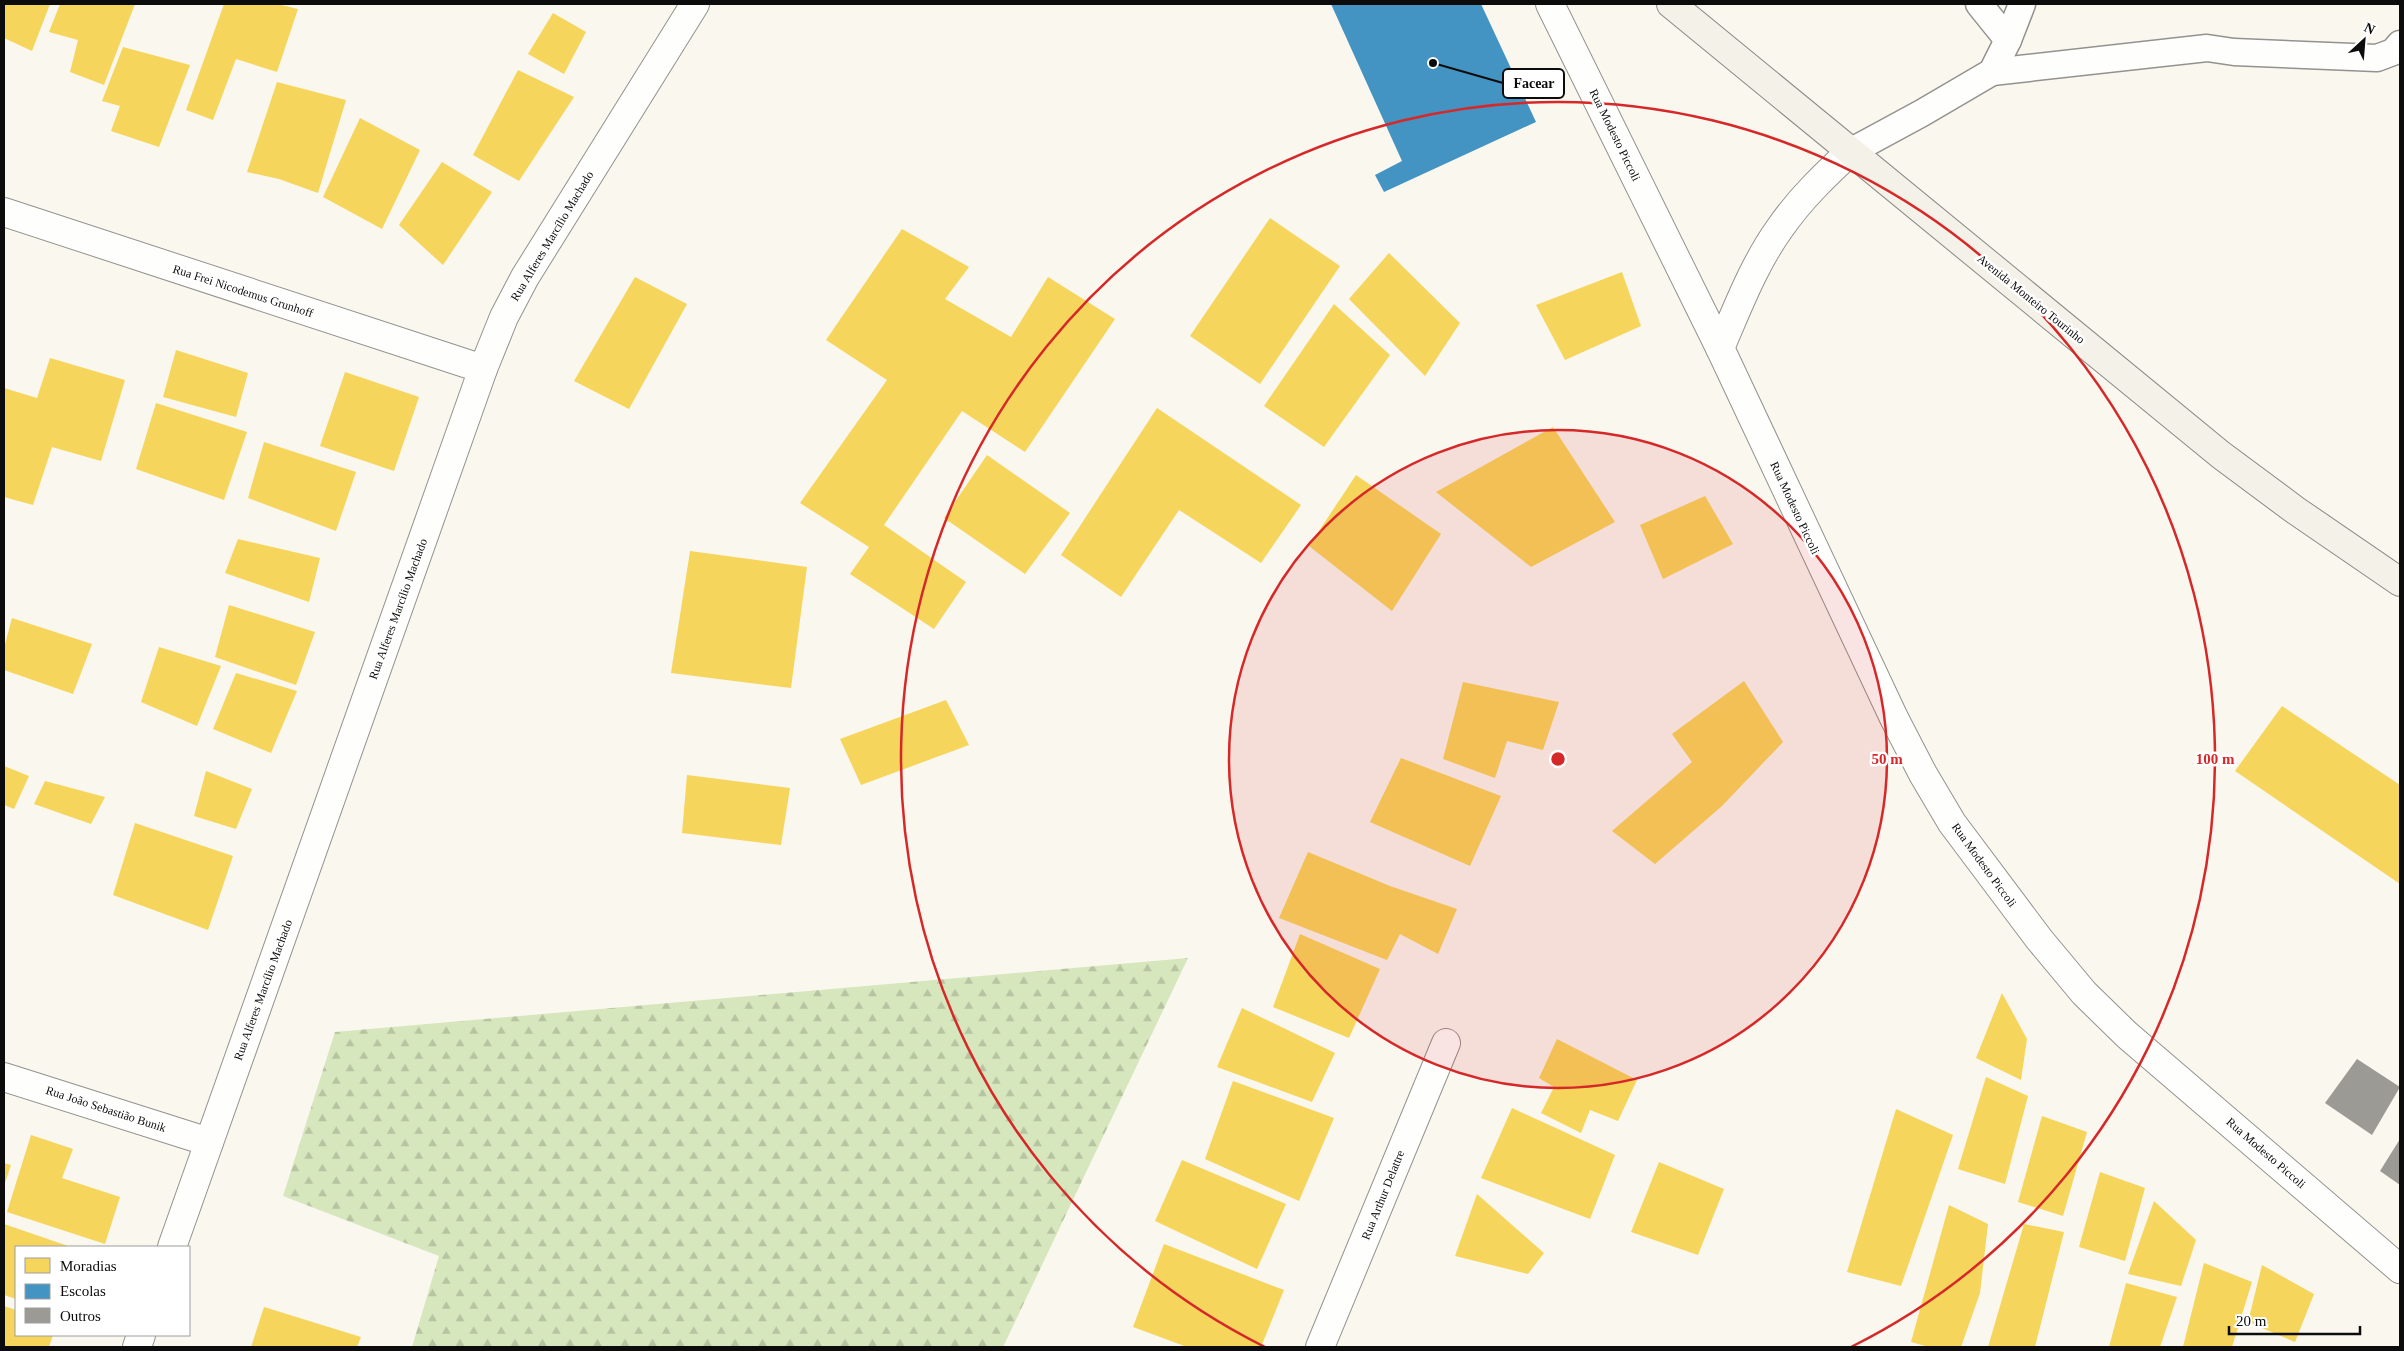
<svg xmlns="http://www.w3.org/2000/svg" width="2404" height="1351" viewBox="0 0 2404 1351" font-family="'Times New Roman',serif">
<defs>
<pattern id="forest-firs" width="22" height="20" patternUnits="userSpaceOnUse" patternTransform="scale(1.25)"><rect width="22" height="20" fill="#d6e6bd"/><path d="M5 1l3.5 6h-7zM16 11l3.5 6h-7z" fill="#b6c4a1"/></pattern>
</defs>
<rect width="100%" height="100%" fill="#faf7ef"/>
<!-- forest -->
<path fill="url(#forest-firs)" d="M1188,958L1003,1347H412L439,1256L283,1196L335,1032Z"/>
<!-- homes -->
<g fill="#f6d55c">
<path d="M4,4H50L32,51L4,38Z"/>
<path d="M60,4H135L104,85L70,72L78,40L49,32Z"/>
<path d="M224,4H277L298,9L277,72L236,59L213,120L186,110Z"/>
<path d="M553,13L586,32L564,74L528,54Z"/>
<path d="M123,47L190,65L159,147L111,131L120,106L102,101Z"/>
<path d="M518,70L574,97L519,181L473,155Z"/>
<path d="M277,82L346,100L318,193L279,179L247,172Z"/>
<path d="M360,118L420,150L382,229L323,197Z"/>
<path d="M442,162L492,192L443,265L399,225Z"/>
<path d="M1270,218L1340,266L1260,384L1190,336Z"/>
<path d="M902,229L969,267L945,299L1011,337L1048,277L1115,319L1025,452L962,411L884,525L966,582L934,629L850,574L869,547L800,503L887,380L826,340Z"/>
<path d="M1389,253L1460,323L1425,376L1349,299Z"/>
<path d="M1622,272L1641,326L1565,360L1536,305Z"/>
<path d="M635,277L687,304L629,409L574,381Z"/>
<path d="M1334,304L1390,355L1324,447L1264,406Z"/>
<path d="M176,350L248,373L236,417L163,397Z"/>
<path d="M50,358L125,380L101,461L52,447L33,505L4,497V388L37,398Z"/>
<path d="M345,372L419,397L394,471L320,446Z"/>
<path d="M156,403L247,432L224,500L136,469Z"/>
<path d="M1157,408L1301,505L1261,563L1179,510L1121,597L1061,555Z"/>
<path d="M1553,427L1615,522L1531,567L1436,492Z"/>
<path d="M264,442L356,472L336,531L248,498Z"/>
<path d="M987,455L1070,513L1025,574L944,518Z"/>
<path d="M1356,475L1441,534L1392,611L1309,546Z"/>
<path d="M1705,496L1733,544L1663,579L1640,525Z"/>
<path d="M238,539L320,558L309,602L225,573Z"/>
<path d="M690,551L807,567L791,688L671,673Z"/>
<path d="M229,605L315,632L296,685L215,657Z"/>
<path d="M12,618L92,644L73,694L4,670V648Z"/>
<path d="M159,647L221,666L197,726L141,702Z"/>
<path d="M236,673L297,691L271,753L213,729Z"/>
<path d="M1744,681L1783,742L1722,806L1655,864L1612,831L1692,762L1672,734Z"/>
<path d="M1463,682L1559,702L1543,750L1507,741L1495,778L1443,759Z"/>
<path d="M946,700L969,745L861,785L840,739Z"/>
<path d="M2282,706L2400,785V884L2235,771Z"/>
<path d="M1401,758L1501,796L1470,866L1370,822Z"/>
<path d="M4,766L29,776L14,809L4,805Z"/>
<path d="M206,771L252,789L236,829L194,816Z"/>
<path d="M687,775L790,788L781,845L682,833Z"/>
<path d="M45,781L105,797L91,824L34,804Z"/>
<path d="M135,823L233,856L208,930L113,895Z"/>
<path d="M1308,852L1390,886L1457,909L1438,954L1400,934L1387,960L1279,918Z"/>
<path d="M1300,934L1380,969L1349,1038L1273,1007Z"/>
<path d="M2002,993L2027,1039L2021,1080L1976,1058Z"/>
<path d="M1242,1008L1335,1053L1312,1102L1217,1067Z"/>
<path d="M1557,1039L1637,1080L1618,1121L1590,1110L1581,1133L1541,1113L1554,1087L1539,1078Z"/>
<path d="M1986,1077L2028,1096L2005,1184L1958,1169Z"/>
<path d="M1233,1081L1334,1118L1299,1201L1205,1159Z"/>
<path d="M1512,1108L1615,1155L1590,1219L1481,1178Z"/>
<path d="M1896,1109L1953,1135L1901,1286L1847,1272Z"/>
<path d="M2042,1116L2087,1132L2063,1216L2018,1202Z"/>
<path d="M31,1135L73,1149L62,1178L120,1197L105,1244L7,1212Z"/>
<path d="M1182,1160L1286,1204L1257,1269L1155,1221Z"/>
<path d="M1659,1162L1724,1189L1698,1255L1631,1232Z"/>
<path d="M4,1163L11,1165L4,1186Z"/>
<path d="M2100,1172L2145,1188L2125,1261L2079,1247Z"/>
<path d="M1477,1194L1544,1253L1528,1274L1455,1256Z"/>
<path d="M2154,1201L2196,1240L2181,1286L2128,1274Z"/>
<path d="M1949,1205L1988,1224L1980,1293L1961,1347H1929L1911,1342Z"/>
<path d="M4,1224L71,1247H16V1299L4,1295Z"/>
<path d="M2024,1224L2064,1232L2035,1347H1988Z"/>
<path d="M1164,1244L1284,1290L1261,1347H1187L1133,1327Z"/>
<path d="M2204,1263L2252,1282L2232,1347H2183Z"/>
<path d="M2262,1265L2314,1294L2295,1342L2248,1322Z"/>
<path d="M2126,1283L2177,1297L2160,1347H2109Z"/>
<path d="M4,1306L16,1310V1335H53L49,1347H4Z"/>
<path d="M264,1307L361,1337L357,1347H251Z"/>
</g>
<!-- schools -->
<path fill="#4393c3" d="M1331,4H1481L1536,122L1384,192L1375,175L1402,161Z"/>
<!-- building -->
<g fill="#9c9a95">
<path d="M2357,1059L2400,1087L2372,1135L2325,1103Z"/>
<path d="M2400,1139V1185L2380,1171Z"/>
</g>
<g fill="none" stroke-linecap="round" stroke-linejoin="round">
<!-- service casing -->
<g stroke="#93928e" stroke-width="29">
<g id="service">
<path d="M1979,4L2008,40"/>
<path d="M1992,72L2207,48L2234,52L2377,58L2393,52L2400,44"/>
<path d="M1850,152L1922,113L1992,72L2008,40L2022,4"/>
</g>
</g>
<!-- minor casing -->
<g stroke="#93928e" stroke-width="30">
<g id="minor">
<path d="M4,212L483,369"/>
<path d="M4,1077L209,1142"/>
<path d="M172,1247L483,369L504,317L525,277L695,4"/>
<path d="M137,1347L141,1335"/>
<path d="M1320,1347L1446,1043"/>
</g>
</g>
<!-- tertiary casing -->
<g stroke="#93928e" stroke-width="30">
<g id="tertiary">
<path d="M1550,4L1720,348L1894,718L1923,774L1952,823L2039,939L2084,993L2127,1035L2400,1269"/>
<path d="M1720,348C1738,307 1754,264 1780,228C1800,199 1825,175 1850,152"/>
</g>
</g>
<!-- secondary casing -->
<g stroke="#8a8885" stroke-width="30">
<path id="secondary" d="M1671,4L2221,455L2295,510L2400,582"/>
</g>
<!-- service -->
<use href="#service" stroke="#fefefd" stroke-width="26"/>
<!-- minor -->
<use href="#minor" stroke="#fefefd" stroke-width="28"/>
<!-- tertiary -->
<use href="#tertiary" stroke="#fefefd" stroke-width="28"/>
<!-- secondary -->
<use href="#secondary" stroke="#f4f2e8" stroke-width="28"/>
</g>
<!-- distance rings -->
<circle cx="1558" cy="759" r="329" fill="#d62828" fill-opacity=".12"/>
<g fill="none" stroke="#d62828" stroke-width="2.5">
<circle cx="1558" cy="759" r="329"/>
<path d="M1265 1347A657 657 0 1 1 1851 1347"/>
</g>
<g text-anchor="middle" stroke-width="5" stroke-linejoin="round" paint-order="stroke">
<!-- street labels -->
<g font-size="12" fill="#0c0c0c" stroke="#fff">
<text transform="translate(1615 135) rotate(64)" y="4">Rua Modesto Piccoli</text>
<text transform="translate(552 236) rotate(-59)" y="4">Rua Alferes Marcílio Machado</text>
<text transform="translate(243 291) rotate(18)" y="4">Rua Frei Nicodemus Grunhoff</text>
<text transform="translate(2031 299) rotate(39)" y="4">Avenida Monteiro Tourinho</text>
<text transform="translate(1795 508) rotate(65)" y="4">Rua Modesto Piccoli</text>
<text transform="translate(398 609) rotate(-70)" y="4">Rua Alferes Marcílio Machado</text>
<text transform="translate(1984 865) rotate(54)" y="4">Rua Modesto Piccoli</text>
<text transform="translate(263 990) rotate(-70)" y="4">Rua Alferes Marcílio Machado</text>
<text transform="translate(106 1109) rotate(18)" y="4">Rua João Sebastião Bunik</text>
<text transform="translate(2266 1153) rotate(41)" y="4">Rua Modesto Piccoli</text>
<text transform="translate(1383 1195) rotate(-68)" y="4">Rua Arthur Delattre</text>
</g>
</g>
<circle cx="1558" cy="759" r="8" fill="#d62828" stroke="#fff" stroke-width="2.5"/>
<g font-size="15" text-anchor="middle" font-weight="bold" fill="#d62828" stroke="#fff" stroke-width="5" stroke-linejoin="round" paint-order="stroke">
<text x="1887" y="764">50 m</text>
<text x="2215" y="764">100 m</text>
</g>
<!-- callouts -->
<path fill="none" stroke="#0c0c0c" stroke-width="2" d="M1433 63L1503 83"/>
<circle fill="#0c0c0c" stroke="#fff" stroke-width="2" cx="1433" cy="63" r="5"/>
<rect fill="#fff" stroke="#0c0c0c" stroke-width="2" x="1503" y="69" width="61" height="29" rx="5"/>
<g font-size="14" text-anchor="middle" font-weight="bold" fill="#0c0c0c">
<text x="1534" y="88">Facear</text>
</g>
<!-- border -->
<rect width="2404" height="1351" fill="none" stroke="#0c0c0c" stroke-width="10"/>
<!-- legend -->
<rect x="15" y="1246" width="175" height="90" fill="#ffffff" stroke="#9e9e9e"/>
<rect x="25" y="1258" width="25" height="15" fill="#f6d55c" stroke="#9e9e9e"/>
<text x="60" y="1271" font-size="15" fill="#0c0c0c">Moradias</text>
<rect x="25" y="1284" width="25" height="15" fill="#4393c3" stroke="#9e9e9e"/>
<text x="60" y="1296" font-size="15" fill="#0c0c0c">Escolas</text>
<rect x="25" y="1308" width="25" height="15" fill="#9c9a95" stroke="#9e9e9e"/>
<text x="60" y="1321" font-size="15" fill="#0c0c0c">Outros</text>
<!-- north arrow -->
<g transform="translate(2364 40) rotate(26)" stroke="#ffffff" stroke-width="4" paint-order="stroke">
<path d="M0-4L9 19L0 12L-9 19Z" fill="#0c0c0c"/>
<text y="-8" font-size="14" font-weight="bold" text-anchor="middle" fill="#0c0c0c">N</text>
</g>
<!-- scale -->
<path d="M2229 1326v8h131v-8" fill="none" stroke="#0c0c0c" stroke-width="2.5"/>
<text x="2236" y="1326" font-size="15" fill="#0c0c0c" stroke="#ffffff" stroke-width="4" paint-order="stroke">20 m</text>
</svg>
